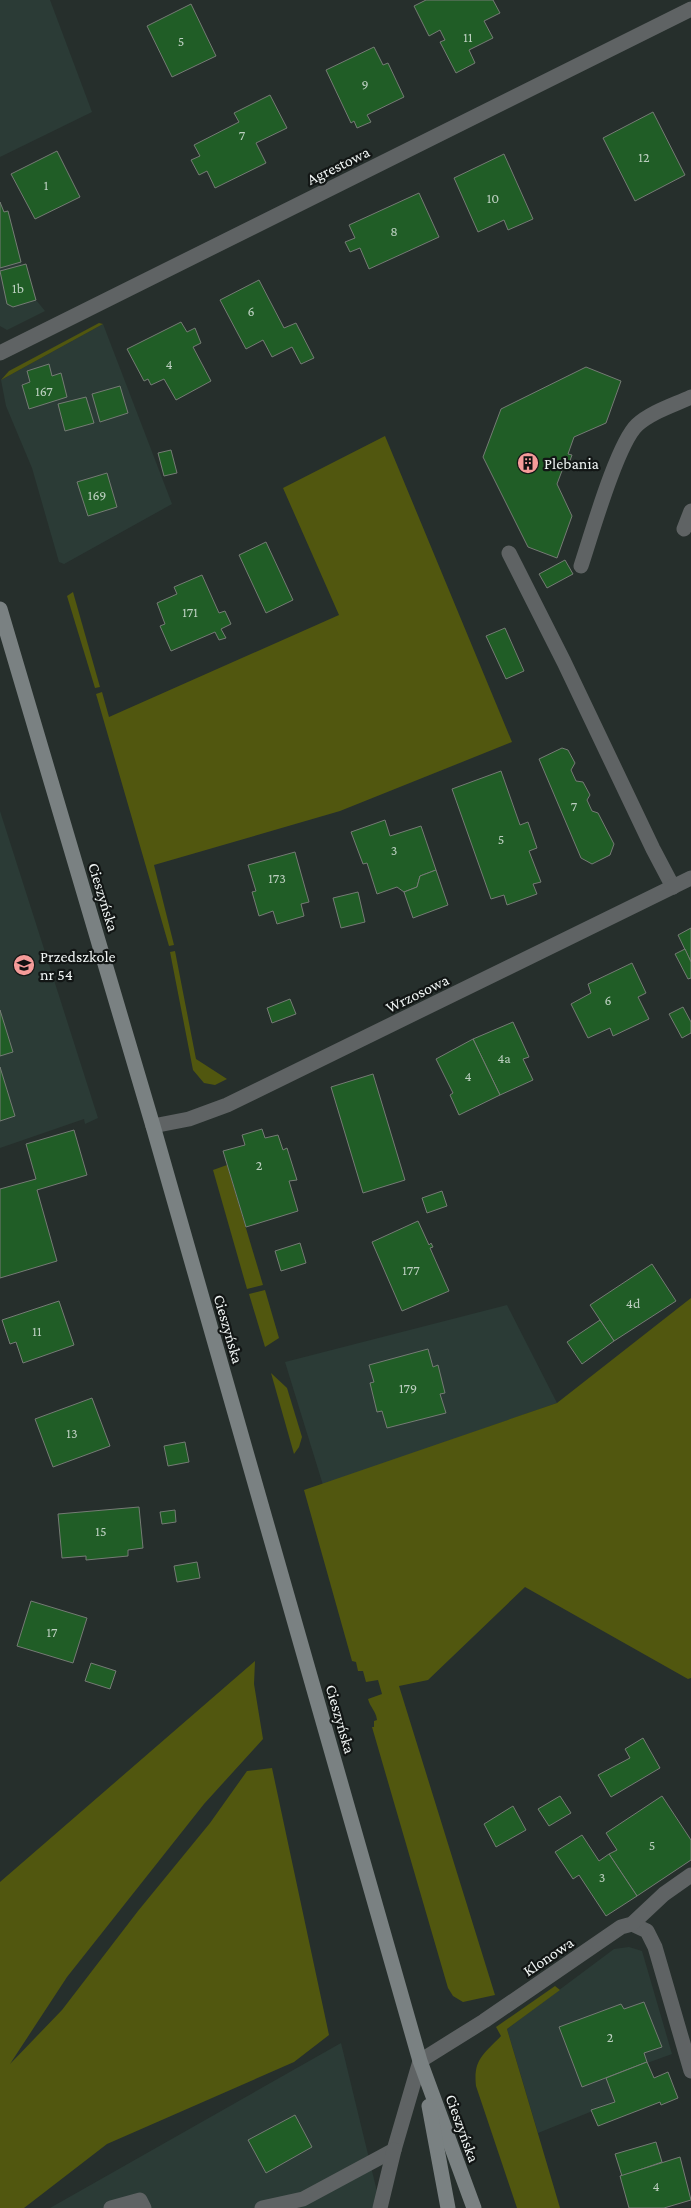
<svg xmlns="http://www.w3.org/2000/svg" width="691" height="2208" viewBox="0 0 691 2208" font-family="'Crimson Pro',serif">
<rect width="100%" height="100%" fill="#262f2c"/>
<!-- built -->
<g fill="#2b3b36">
<path d="M0,0H50L92,112L0,157Z"/>
<path d="M0,202L4,212L8,211L22,265L26,264L36,300L45,311L7,330L0,326Z"/>
<path d="M103,324L172,504L64,564L59,562L32,468L6,406L1,380Z"/>
<path d="M0,811L98,1118L85,1124L84,1119L0,1148Z"/>
<path d="M507,1305L557,1403L323,1485L285,1362Z"/>
<path d="M629,1947L642,1951L672,2054L606,2078L615,2102L538,2133L507,2029L614,1949Z"/>
<path d="M341,2043L381,2208H50Z"/>
</g>
<!-- green -->
<g fill="#51570f">
<path d="M99,323L103,324L1,380L9,371Z"/>
<path d="M385,436L512,742L340,811L154,865L174,945L169,946L96,694L102,692L109,717L339,615L283,488Z"/>
<path d="M73,592L100,687L95,688L67,596Z"/>
<path d="M175,951L196,1059L227,1079L215,1085L204,1083L193,1070L170,952Z"/>
<path d="M227,1165L263,1285L247,1289L213,1170Z"/>
<path d="M265,1290L279,1338L265,1347L249,1294Z"/>
<path d="M691,1298V1678L688,1679L525,1587L428,1680L399,1686L495,1995L463,2002L453,1996L448,1988L372,1727H374V1721L377,1720C376,1711 370,1707 368,1699L382,1694L378,1680L366,1682L363,1671H358L356,1662L352,1661L304,1490L557,1403Z"/>
<path d="M271,1373L287,1388L302,1437L299,1447L294,1454Z"/>
<path d="M255,1661L254,1684L263,1739L204,1804L67,1977L10,2064L62,2010L138,1911L210,1823L247,1771L272,1768L329,2035L294,2062L107,2144L24,2208H0V1882Z"/>
<path d="M555,1986L560,1990L507,2029L560,2208H517L476,2086C473,2059 484,2054 501,2036L496,2027Z"/>
</g>
<!-- building -->
<g fill="#205d26" stroke="#757b75">
<path d="M426,0H493L500,13L484,21L493,38L469,50L475,63L456,73L440,42L445,40L440,30L429,36L414,6Z"/>
<path d="M191,4L216,56L172,77L147,26Z"/>
<path d="M374,47L383,65L388,63L404,97L367,115L371,122L357,128L354,121L351,123L326,70Z"/>
<path d="M270,95L287,128L256,143L266,163L215,188L207,171L199,175L191,160L200,156L194,145L239,122L234,113Z"/>
<path d="M653,112L685,175L635,201L603,138Z"/>
<path d="M57,151L80,197L35,219L11,174Z"/>
<path d="M504,154L533,219L508,230L504,220L478,232L454,178Z"/>
<path d="M419,193L439,237L369,269L360,248L350,252L345,242L355,238L349,225Z"/>
<path d="M0,202L4,212L8,211L21,262L0,268Z"/>
<path d="M26,264L36,300L13,307L7,304L0,271Z"/>
<path d="M259,280L284,328L296,323L314,358L301,364L292,347L272,357L263,340L246,349L220,300Z"/>
<path d="M181,322L187,332L195,328L201,343L193,347L211,381L176,400L164,379L151,385L148,379L144,381L127,349Z"/>
<path d="M49,364L52,376L61,373L67,397L29,409L22,385L30,382L27,371Z"/>
<path d="M586,367L621,381L606,423L574,437L568,454L572,455L567,469L563,468L557,484L572,516L557,558L528,547L483,457L501,409Z"/>
<path d="M120,386L128,413L100,422L92,394Z"/>
<path d="M86,397L94,423L65,431L58,404Z"/>
<path d="M171,450L177,473L164,476L158,453Z"/>
<path d="M107,473L117,507L88,516L77,482Z"/>
<path d="M266,542L293,600L266,613L239,555Z"/>
<path d="M565,560L573,574L547,588L539,574Z"/>
<path d="M202,575L219,613L225,611L231,624L221,629L226,638L219,640L215,632L171,651L160,626L165,624L157,603L177,594L174,587Z"/>
<path d="M505,628L524,671L506,679L486,636Z"/>
<path d="M562,748L568,750L575,763L571,770L576,781L583,782L590,795L587,800L592,811L598,813L614,844L610,855L592,864L581,858L539,759Z"/>
<path d="M501,771L520,825L528,822L537,848L529,851L541,882L533,884L537,894L507,905L504,895L491,899L452,789Z"/>
<path d="M385,820L390,836L421,826L436,870L420,876L417,887L404,892L397,887L377,894L367,863L363,864L351,832Z"/>
<path d="M295,852L309,902L301,904L304,916L277,924L273,911L259,916L252,892L256,891L248,865Z"/>
<path d="M436,870L448,905L413,918L404,892L417,887L420,876Z"/>
<path d="M358,892L365,922L341,928L333,898Z"/>
<path d="M691,928V962L678,935Z"/>
<path d="M685,949L691,962V978L688,979L675,954Z"/>
<path d="M632,963L646,993L638,997L649,1019L613,1036L610,1028L588,1038L571,1004L591,993L588,984Z"/>
<path d="M290,999L296,1014L272,1023L267,1008Z"/>
<path d="M683,1007L691,1022V1033L682,1038L669,1014Z"/>
<path d="M0,1010L13,1052L0,1056Z"/>
<path d="M513,1022L529,1057L523,1059L533,1080L500,1095L473,1039Z"/>
<path d="M473,1039L500,1095L459,1115L450,1095L453,1093L436,1059Z"/>
<path d="M0,1067L15,1116L0,1121Z"/>
<path d="M373,1074L405,1180L363,1193L331,1087Z"/>
<path d="M262,1129L265,1138L278,1135L283,1150L287,1148L297,1180L289,1181L298,1211L246,1227L223,1151L245,1145L242,1135Z"/>
<path d="M74,1130L87,1175L37,1190L57,1261L0,1278V1189L36,1179L26,1144Z"/>
<path d="M442,1191L447,1206L427,1213L422,1198Z"/>
<path d="M418,1221L429,1245L431,1243L433,1247L430,1248L449,1291L402,1311L372,1242Z"/>
<path d="M300,1243L306,1263L281,1271L275,1251Z"/>
<path d="M652,1264L676,1301L614,1341L590,1305Z"/>
<path d="M59,1301L74,1345L23,1363L16,1342L10,1344L2,1320Z"/>
<path d="M600,1320L614,1341L582,1364L567,1342Z"/>
<path d="M428,1349L433,1367L438,1365L445,1393L440,1394L446,1413L387,1428L382,1411L377,1412L370,1383L374,1382L369,1365Z"/>
<path d="M92,1398L110,1446L53,1467L35,1419Z"/>
<path d="M185,1442L189,1462L168,1466L164,1446Z"/>
<path d="M139,1507L143,1548L128,1550V1556L86,1560V1556L62,1558L58,1514Z"/>
<path d="M175,1510L176,1522L162,1524L160,1512Z"/>
<path d="M197,1562L200,1578L177,1582L174,1566Z"/>
<path d="M31,1601L87,1618L73,1663L17,1646Z"/>
<path d="M91,1663L116,1671L110,1689L85,1681Z"/>
<path d="M643,1738L660,1768L611,1797L598,1775L630,1758L625,1749Z"/>
<path d="M560,1796L571,1813L549,1826L538,1809Z"/>
<path d="M662,1796L691,1840V1860L637,1896L609,1854L617,1850L606,1833Z"/>
<path d="M513,1806L526,1830L496,1847L484,1824Z"/>
<path d="M582,1835L599,1861L609,1854L637,1896L606,1916L579,1875L573,1879L555,1852Z"/>
<path d="M644,2002L662,2047L644,2053L647,2062L582,2087L559,2027L621,2004L624,2009Z"/>
<path d="M647,2062L654,2078L668,2072L678,2098L661,2105L660,2102L598,2126L591,2110L615,2102L606,2078Z"/>
<path d="M295,2115L312,2147L266,2173L248,2140Z"/>
<path d="M656,2142L662,2162L622,2176L615,2154Z"/>
<path d="M680,2157L691,2200L664,2208H629L620,2176Z"/>
</g>
<g fill="none" stroke-linecap="round" stroke-linejoin="round">
<!-- lane -->
<g stroke="#5f6364" stroke-width="15">
<path d="M684,529L691,511"/>
<path d="M509,553L564,662L653,849L673,887"/>
<path d="M581,566C591,536 617,444 637,425C651,412 674,405 691,397"/>
<path d="M111,2208L140,2200L144,2208"/>
<path d="M262,2208L303,2199L394,2150L420,2061"/>
<path d="M380,2208L394,2150"/>
</g>
<!-- street -->
<g stroke="#5f6364" stroke-width="15">
<path d="M0,353L691,9"/>
<path d="M153,1126L189,1119L227,1105L691,878"/>
<path d="M632,1924L647,1931L655,1947L691,2071"/>
<path d="M420,2061L484,2021L621,1927L632,1924L664,1894L691,1875"/>
</g>
<!-- secondary -->
<g stroke="#7a8182" stroke-width="15">
<path d="M0,609L153,1126L420,2061L474,2208"/>
<path d="M429,2106L448,2208"/>
</g>
</g>
<!-- icons -->
<defs>
<g id="building-disc" transform="scale(1.125)"><circle r="9.5" fill="#f59b99" stroke="#121615"/><path d="M-4-6H4V6H1V3H-1V6H-4ZM-2.5-4.3h1.7v1.8h-1.7ZM.8-4.3h1.7v1.8H.8ZM-2.5-1h1.7V.8h-1.7ZM.8-1h1.7V.8H.8Z" fill="#111"/></g>
<g id="school-disc" transform="scale(1.125)"><circle r="9.5" fill="#f59b99" stroke="#121615"/><path d="M0-5L7-2L0 1L-7-2ZM-4 1L0 2.5L4 1V4Q0 6-4 4Z" fill="#111"/></g>
</defs>
<g fill-rule="evenodd">
<use href="#building-disc" x="528" y="463"/>
<use href="#school-disc" x="24" y="965"/>
</g>
<g text-anchor="middle" stroke-width="4.5" stroke-linejoin="round" paint-order="stroke">
<!-- number labels -->
<g font-size="14" fill="#bccfc0">
<text x="468" y="42">11</text>
<text x="181" y="46">5</text>
<text x="365" y="89">9</text>
<text x="242" y="140">7</text>
<text x="644" y="162">12</text>
<text x="46" y="190">1</text>
<text x="493" y="203">10</text>
<text x="394" y="236">8</text>
<text x="18" y="293">1b</text>
<text x="251" y="316">6</text>
<text x="169" y="369">4</text>
<text x="44" y="396">167</text>
<text x="97" y="500">169</text>
<text x="190" y="617">171</text>
<text x="574" y="811">7</text>
<text x="501" y="844">5</text>
<text x="394" y="855">3</text>
<text x="277" y="883">173</text>
<text x="608" y="1005">6</text>
<text x="504" y="1063">4a</text>
<text x="468" y="1081">4</text>
<text x="259" y="1170">2</text>
<text x="411" y="1275">177</text>
<text x="633" y="1308">4d</text>
<text x="37" y="1336">11</text>
<text x="408" y="1393">179</text>
<text x="72" y="1438">13</text>
<text x="101" y="1536">15</text>
<text x="52" y="1637">17</text>
<text x="652" y="1850">5</text>
<text x="602" y="1882">3</text>
<text x="610" y="2042">2</text>
<text x="656" y="2191">4</text>
</g>
<!-- street labels -->
<g font-size="16" fill="#f0f5f4" stroke="#121615">
<text transform="translate(338 165) rotate(-26)" y="6">Agrestowa</text>
<text transform="translate(104 897) rotate(73)" y="6">Cieszyńska</text>
<text transform="translate(417 993) rotate(-26)" y="6">Wrzosowa</text>
<text transform="translate(229 1329) rotate(74)" y="6">Cieszyńska</text>
<text transform="translate(341 1719) rotate(74)" y="6">Cieszyńska</text>
<text transform="translate(548 1956) rotate(-34)" y="6">Klonowa</text>
<text transform="translate(463 2128) rotate(70)" y="6">Cieszyńska</text>
</g>
<!-- poi labels -->
<g font-size="16" fill="#f0f5f4" stroke="#121615" text-anchor="start">
<text x="544" y="469">Plebania</text>
<text x="40" y="962">Przedszkole<tspan x="40" dy="18">nr 54</tspan></text>
</g>
</g>
</svg>
